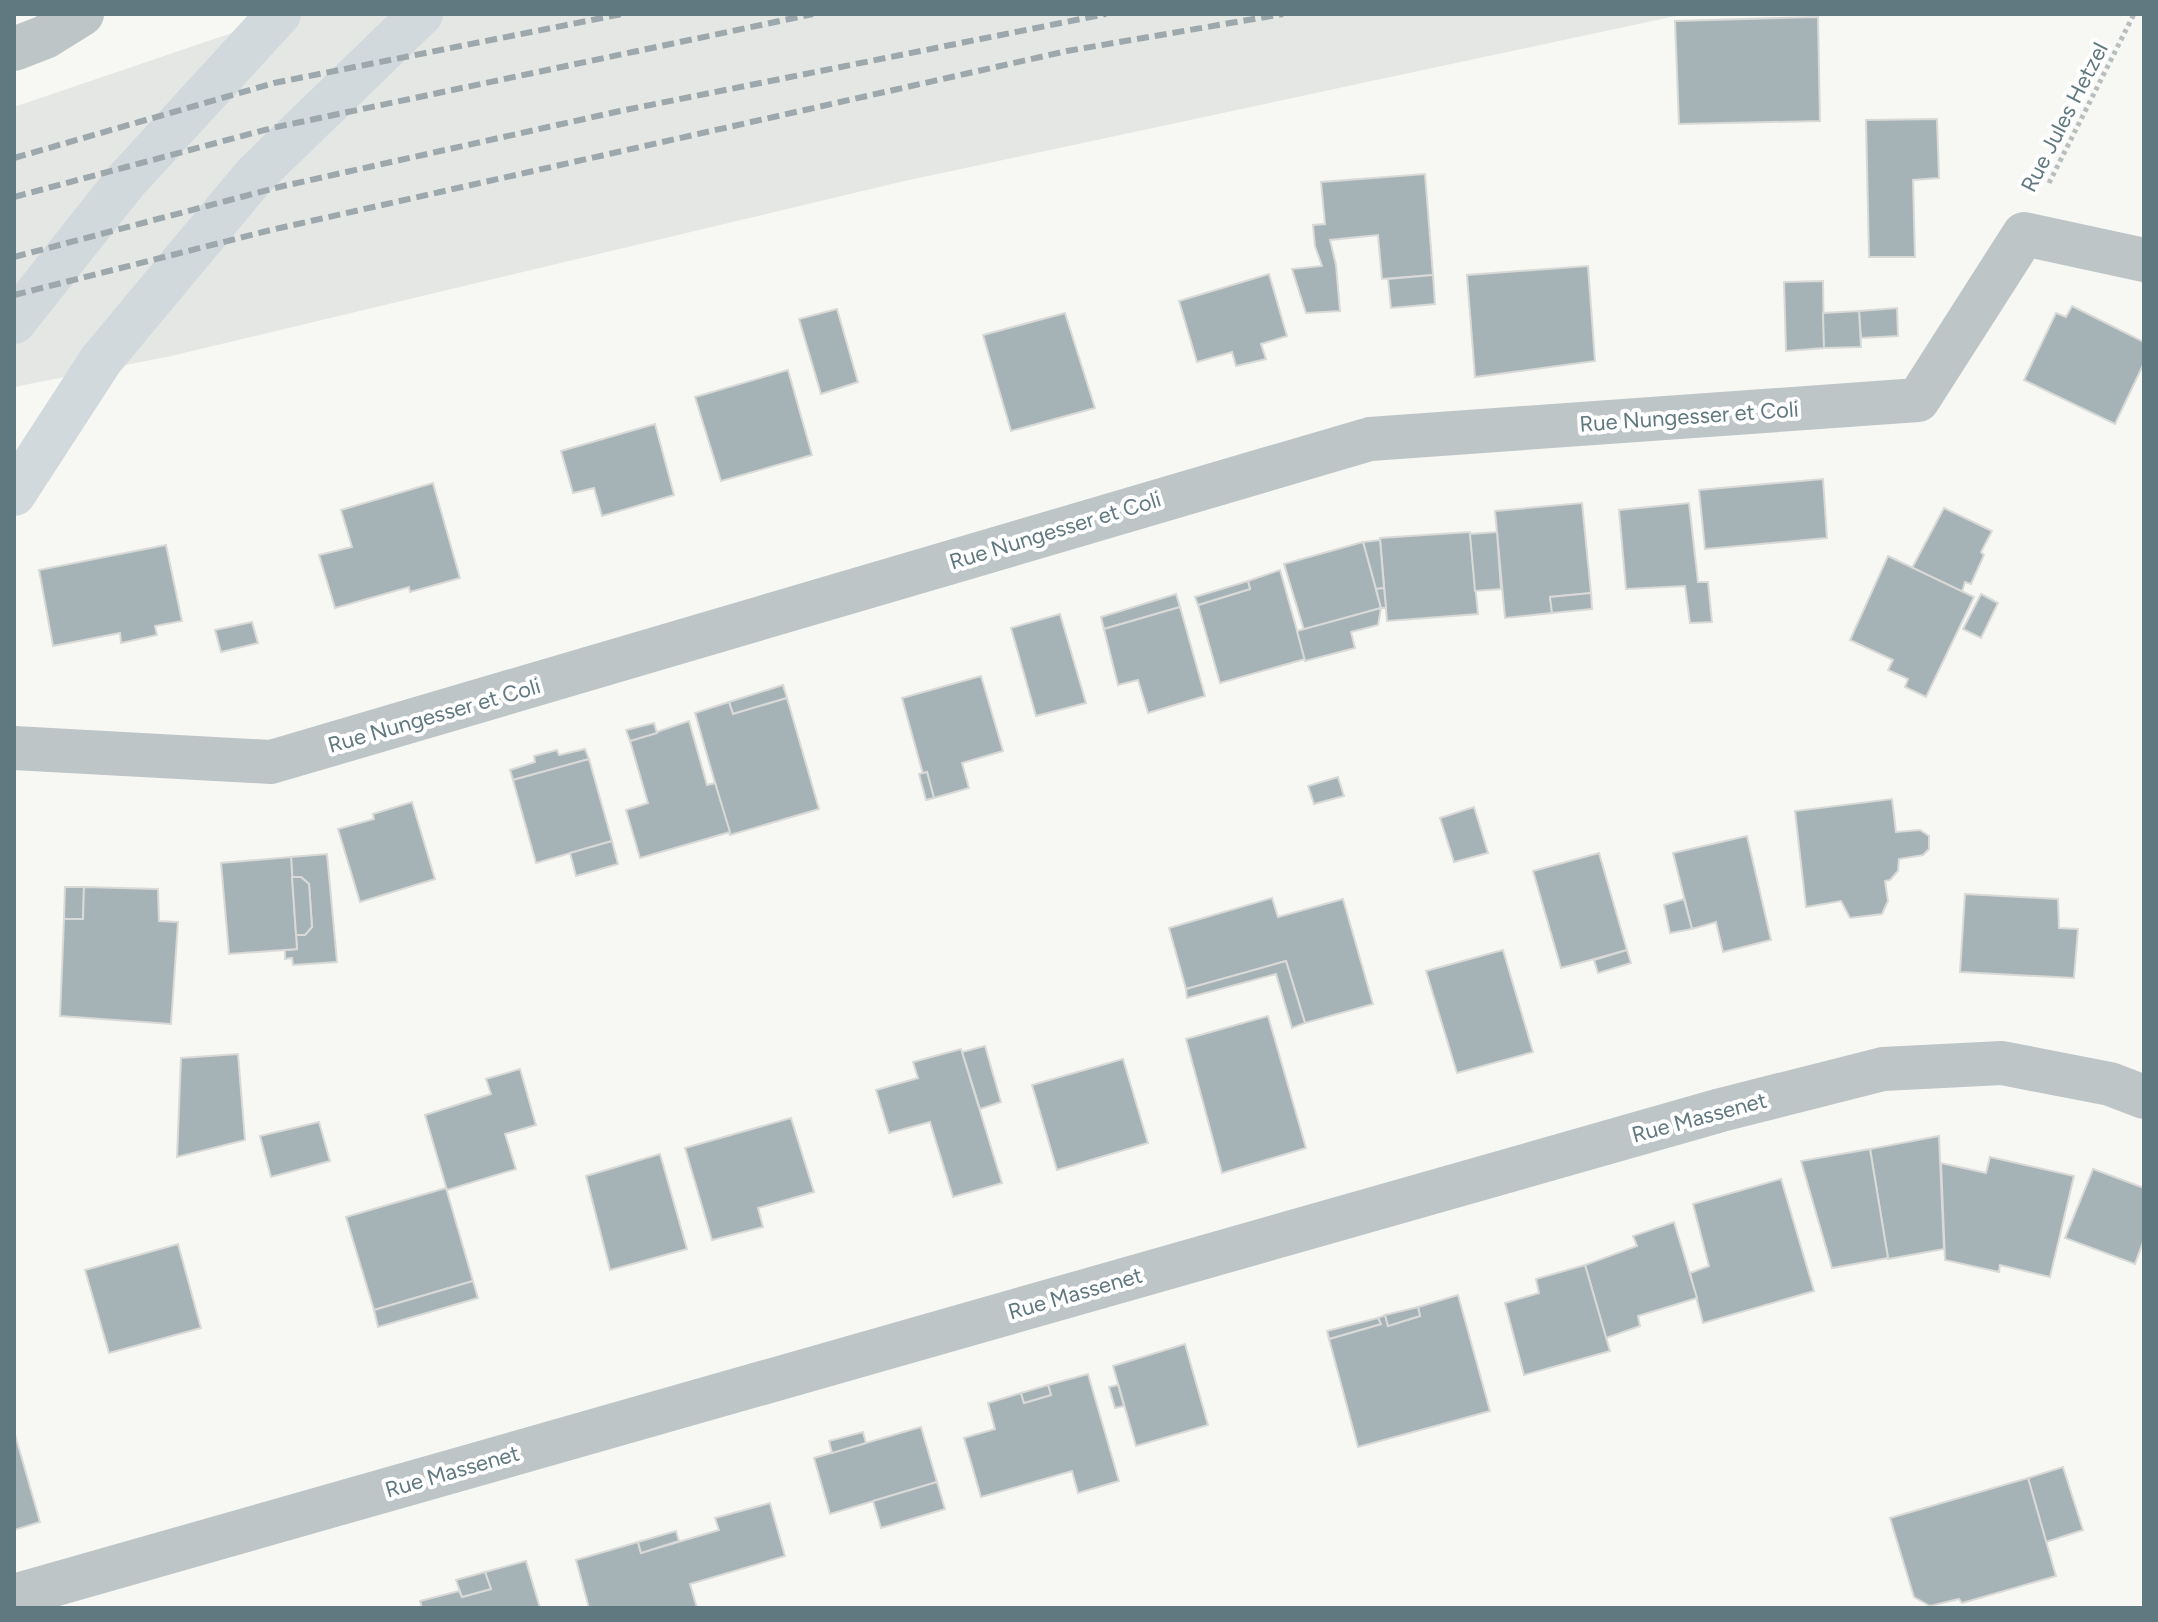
<svg xmlns="http://www.w3.org/2000/svg" width="2158" height="1622" viewBox="0 0 2158 1622" font-family="Figtree,sans-serif">
<rect width="100%" height="100%" fill="#f7f7f4"/>
<!-- built -->
<path fill="#e5e7e5" d="M288,14H1685L900,182L171,356L14,387V107Z"/>
<!-- building -->
<g fill="#a6b3b6" stroke="#d9d9d7" stroke-width="2">
<path d="M1818,17L1820,121L1679,124L1675,21Z"/>
<path d="M1937,119L1939,178L1913,180L1915,257H1869L1866,120Z"/>
<path d="M1425,174L1433,275L1382,279L1378,235L1330,240L1336,265L1340,311L1306,313L1292,269L1322,266L1315,246L1313,225L1325,224L1321,182Z"/>
<path d="M1588,266L1595,361L1475,377L1467,275Z"/>
<path d="M1269,274L1287,336L1261,344L1266,359L1236,366L1232,352L1197,362L1179,301Z"/>
<path d="M1433,275L1435,304L1391,308L1388,279Z"/>
<path d="M1823,281L1824,348L1786,351L1784,282Z"/>
<path d="M2072,306L2144,342V363L2115,424L2024,380L2056,313L2066,317Z"/>
<path d="M1897,308L1898,336L1861,338L1859,311Z"/>
<path d="M837,309L858,382L821,394L799,319Z"/>
<path d="M1859,311L1861,347L1824,348L1823,313Z"/>
<path d="M1065,313L1095,408L1011,431L983,335Z"/>
<path d="M788,370L812,455L721,481L695,397Z"/>
<path d="M655,424L674,495L602,516L594,488L573,493L561,451Z"/>
<path d="M1823,479L1827,538L1705,549L1699,490Z"/>
<path d="M433,483L460,578L410,592L409,587L335,608L319,555L352,547L341,510Z"/>
<path d="M1582,503L1591,593L1550,597L1552,613L1505,618L1495,511Z"/>
<path d="M1689,503L1698,582H1708L1712,622L1690,623L1685,586L1626,589L1619,510Z"/>
<path d="M1944,508L1992,531L1981,552L1984,555L1971,584L1965,582L1962,592L1912,568Z"/>
<path d="M1470,532L1478,614L1387,621L1380,538Z"/>
<path d="M1497,532L1501,589L1475,591L1470,534Z"/>
<path d="M1380,540L1384,588L1376,589L1363,542Z"/>
<path d="M1363,542L1381,608L1304,630L1284,564Z"/>
<path d="M166,545L182,621L155,626L157,635L121,643L120,633L53,646L39,570Z"/>
<path d="M1888,556L1974,597L1926,697L1905,687L1908,679L1888,670L1893,660L1850,640Z"/>
<path d="M1280,570L1305,659L1220,683L1198,605L1250,589L1248,581Z"/>
<path d="M1248,581L1250,589L1198,605L1195,597Z"/>
<path d="M1384,588L1386,608H1381L1376,589Z"/>
<path d="M1591,593L1592,609L1552,613L1550,597Z"/>
<path d="M1176,594L1180,607L1104,629L1101,617Z"/>
<path d="M1981,594L1998,603L1981,638L1963,629Z"/>
<path d="M1180,607L1205,696L1148,713L1138,680L1118,685L1104,629Z"/>
<path d="M1381,608L1378,625L1351,632L1355,648L1305,661L1297,631Z"/>
<path d="M1060,614L1086,703L1036,716L1011,628Z"/>
<path d="M252,622L258,643L221,652L215,630Z"/>
<path d="M981,676L1003,751L962,763L969,788L934,798L927,772L923,774L902,698Z"/>
<path d="M783,685L787,698L733,714L729,702Z"/>
<path d="M787,698L819,809L730,835L695,713L729,702L733,714Z"/>
<path d="M689,721L707,785L715,783L730,832L640,858L626,810L648,803L630,741Z"/>
<path d="M654,723L657,733L630,741L626,730Z"/>
<path d="M585,749L589,759L513,780L510,770L535,762L534,756L557,750L559,755Z"/>
<path d="M589,759L612,841L536,863L513,780Z"/>
<path d="M927,772L934,798L926,800L919,774Z"/>
<path d="M1338,777L1344,796L1314,804L1308,786Z"/>
<path d="M1892,799L1896,832L1920,830L1929,836V849L1923,855L1899,859L1898,871L1890,880L1885,881L1888,901L1882,914L1850,918L1841,901L1806,907L1795,811Z"/>
<path d="M412,802L435,879L360,902L338,829L374,819L373,814Z"/>
<path d="M1474,807L1488,853L1454,862L1440,818Z"/>
<path d="M1747,836L1771,940L1723,952L1716,922L1692,929L1673,853Z"/>
<path d="M612,841L618,864L576,876L570,853Z"/>
<path d="M1599,853L1627,950L1561,968L1533,871Z"/>
<path d="M327,854L337,962L293,965L292,958L285,959V950L297,949L296,935H305L312,927L309,884L301,877H292L291,857Z"/>
<path d="M291,857L297,949L229,954L221,863Z"/>
<path d="M292,877H301L309,884L312,927L305,935H296Z"/>
<path d="M65,887H84L83,919H64Z"/>
<path d="M84,887L158,889L159,921L178,922L171,1024L60,1016L64,919H83Z"/>
<path d="M1965,894L2058,899L2059,928L2078,929L2074,978L1960,972Z"/>
<path d="M1272,898L1278,917L1343,899L1373,1004L1305,1023L1286,961L1186,989L1169,928Z"/>
<path d="M1684,899L1692,929L1670,933L1664,905Z"/>
<path d="M1503,950L1533,1052L1457,1073L1426,971Z"/>
<path d="M1627,950L1631,963L1598,973L1594,960Z"/>
<path d="M1286,961L1305,1023L1292,1028L1276,974L1187,998L1186,989Z"/>
<path d="M1268,1016L1306,1148L1222,1173L1186,1039Z"/>
<path d="M985,1046L1001,1102L980,1109L962,1052Z"/>
<path d="M961,1049L1002,1183L953,1197L930,1122L889,1133L876,1090L918,1078L913,1062Z"/>
<path d="M238,1054L245,1140L177,1157L181,1058Z"/>
<path d="M1123,1059L1148,1143L1057,1170L1032,1085Z"/>
<path d="M520,1069L536,1125L505,1134L516,1169L447,1190L425,1115L491,1094L486,1079Z"/>
<path d="M791,1118L814,1192L758,1208L763,1227L712,1240L685,1148Z"/>
<path d="M319,1122L330,1161L271,1177L260,1136Z"/>
<path d="M1939,1136L1944,1249L1888,1259L1870,1149Z"/>
<path d="M1870,1149L1888,1258L1832,1268L1801,1161Z"/>
<path d="M660,1154L687,1249L610,1270L586,1176Z"/>
<path d="M1990,1157L2074,1176L2050,1277L2000,1265L1999,1272L1945,1260L1941,1163L1986,1173Z"/>
<path d="M2093,1169L2144,1188V1239L2135,1264L2065,1238Z"/>
<path d="M1781,1179L1814,1291L1703,1323L1690,1273L1709,1266L1693,1204Z"/>
<path d="M446,1188L473,1281L374,1310L346,1217Z"/>
<path d="M1674,1222L1697,1298L1638,1316L1640,1326L1606,1338L1585,1265L1637,1246L1633,1236Z"/>
<path d="M178,1244L201,1328L109,1353L85,1270Z"/>
<path d="M1585,1265L1610,1351L1524,1375L1505,1303L1539,1293L1536,1279Z"/>
<path d="M473,1281L478,1298L378,1327L374,1310Z"/>
<path d="M1458,1295L1490,1411L1358,1447L1329,1339L1381,1324L1378,1318L1385,1315L1388,1326L1420,1316L1418,1307Z"/>
<path d="M1418,1307L1420,1316L1388,1326L1385,1315Z"/>
<path d="M1378,1318L1381,1324L1329,1339L1327,1331Z"/>
<path d="M1185,1344L1208,1425L1136,1446L1113,1366Z"/>
<path d="M1088,1374L1119,1481L1078,1493L1072,1471L981,1497L964,1438L995,1429L988,1403L1021,1393L1024,1403L1051,1395L1048,1385Z"/>
<path d="M1048,1385L1051,1395L1024,1403L1021,1393Z"/>
<path d="M1118,1385L1124,1406L1115,1408L1109,1387Z"/>
<path d="M921,1427L937,1482L830,1514L814,1458Z"/>
<path d="M14,1431L40,1522L14,1530Z"/>
<path d="M863,1432L866,1443L832,1453L829,1441Z"/>
<path d="M2063,1467L2083,1530L2046,1542L2028,1478Z"/>
<path d="M2028,1478L2056,1576L1962,1603L1959,1599L1930,1606L1914,1597L1890,1518Z"/>
<path d="M937,1482L945,1509L881,1528L873,1501Z"/>
<path d="M770,1503L785,1556L690,1584L697,1608H589L576,1560L638,1542L641,1553L719,1530L715,1518Z"/>
<path d="M676,1531L679,1541L641,1553L638,1542Z"/>
<path d="M526,1561L540,1608H422L420,1601L459,1591L462,1597L491,1589L485,1572Z"/>
<path d="M485,1572L491,1589L462,1597L456,1580Z"/>
</g>
<g fill="none" stroke-linecap="round" stroke-linejoin="round">
<!-- path -->
<path stroke="#b8bdbf" stroke-width="5" stroke-dasharray="4 4" stroke-linecap="butt" d="M2049,183L2134,14"/>
<!-- minor -->
<g stroke="#bdc5c7" stroke-width="44">
<path d="M14,49L45,37L82,14"/>
<path d="M14,748L271,762L1370,439L1918,400L2024,234L2144,260"/>
<path d="M14,1596L1721,1110L1883,1069L2002,1063L2110,1084L2144,1097"/>
</g>
<!-- highway -->
<g stroke="#d2d9dc" stroke-width="44">
<path d="M14,322L125,182L279,14"/>
<path d="M14,494L101,360L255,175L421,14"/>
</g>
<!-- rail -->
<g stroke="#9da8ac" stroke-width="6" stroke-dasharray="12 6" stroke-linecap="butt">
<path d="M14,158L274,83L622,14"/>
<path d="M14,197L272,128L813,14"/>
<path d="M14,257L279,187L620,111L1106,14"/>
<path d="M14,295L271,230L1067,51L1283,14"/>
</g>
</g>
<g text-anchor="middle" stroke-width="8" stroke-linejoin="round" paint-order="stroke">
<!-- street labels -->
<g font-size="22" fill="#607981" stroke="#fff">
<text transform="translate(2064 117) rotate(-63)" y="8">Rue Jules Hetzel</text>
<text transform="translate(1689 416) rotate(-4)" y="8">Rue Nungesser et Coli</text>
<text transform="translate(1055 530) rotate(-17)" y="8">Rue Nungesser et Coli</text>
<text transform="translate(434 715) rotate(-16)" y="8">Rue Nungesser et Coli</text>
<text transform="translate(1699 1117) rotate(-15)" y="8">Rue Massenet</text>
<text transform="translate(1075 1293) rotate(-16)" y="8">Rue Massenet</text>
<text transform="translate(452 1471) rotate(-16)" y="8">Rue Massenet</text>
</g>
</g>
<!-- border -->
<rect width="2158" height="1622" fill="none" stroke="#607981" stroke-width="32"/>
</svg>
